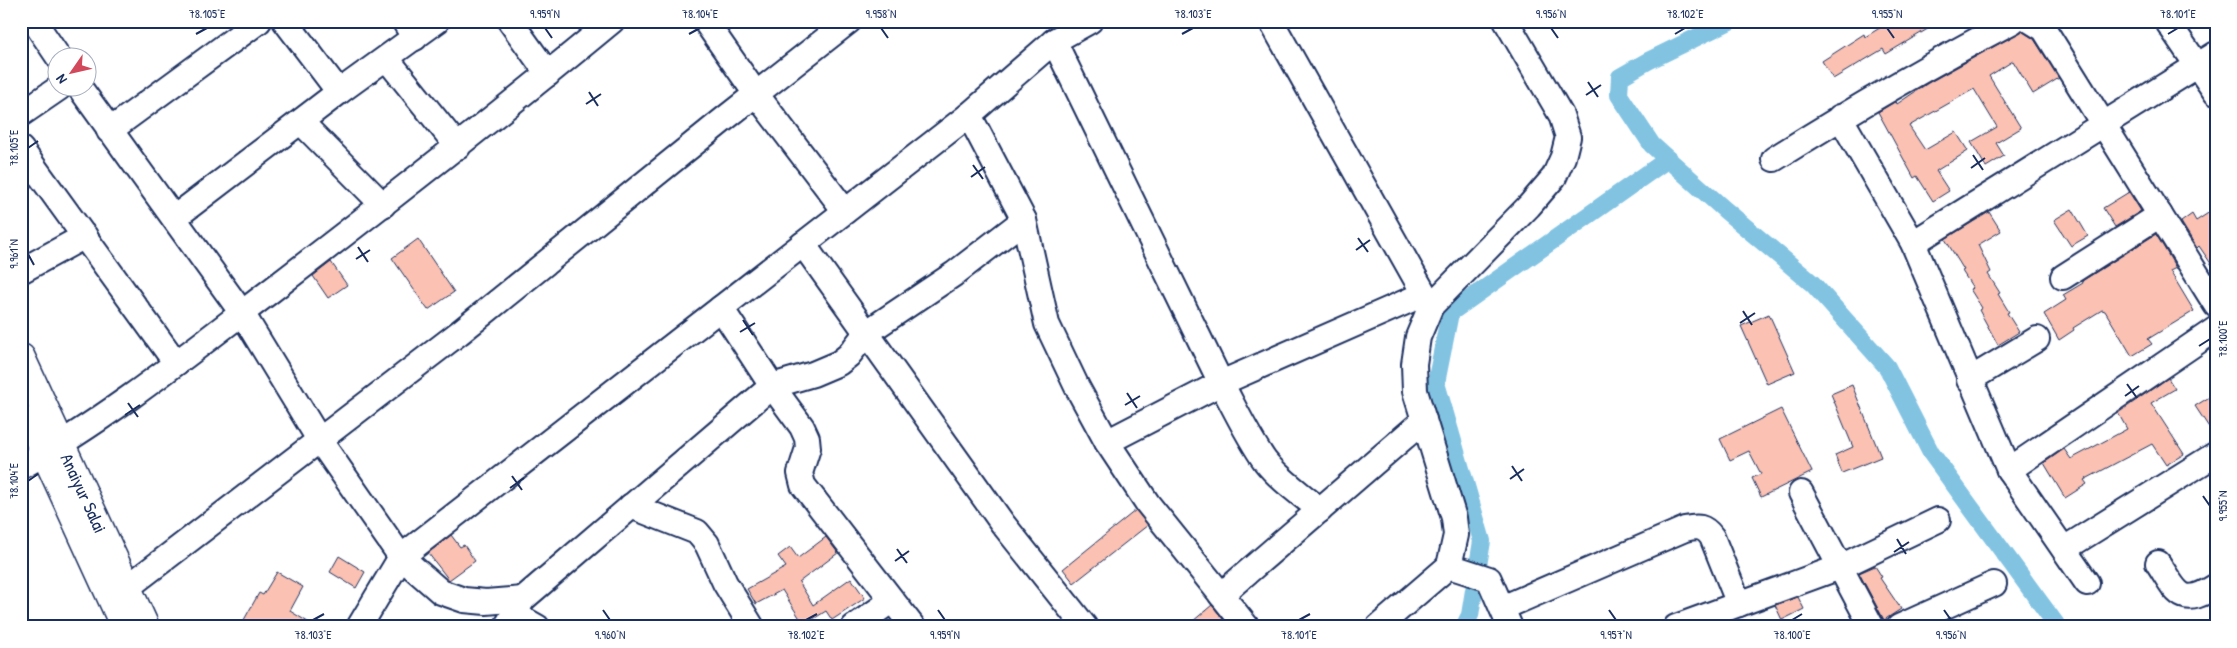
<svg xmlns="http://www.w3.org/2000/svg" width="2237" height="648" viewBox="0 0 2237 648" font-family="'Patrick Hand',sans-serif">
<rect width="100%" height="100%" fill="#fff"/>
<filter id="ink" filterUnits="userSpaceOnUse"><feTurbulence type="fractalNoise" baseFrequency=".02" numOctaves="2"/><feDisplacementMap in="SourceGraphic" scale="10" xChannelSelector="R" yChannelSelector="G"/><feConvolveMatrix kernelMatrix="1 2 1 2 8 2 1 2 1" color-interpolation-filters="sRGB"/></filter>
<g filter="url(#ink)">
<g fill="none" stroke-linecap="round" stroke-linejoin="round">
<!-- canal -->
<g stroke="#82c3e2" stroke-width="18">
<path d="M1730,21L1648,61L1620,77L1619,95L1652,145L1725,210L1813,284L1887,367L1931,453L2058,627"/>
<path d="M1464,627L1470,615L1482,541L1436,383L1450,313L1668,159"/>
</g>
</g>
<!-- building -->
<g fill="#fbc1b2" stroke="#1b2f5e">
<path d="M1891,21H1941L1886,54L1883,49L1833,79L1822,61L1864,34L1865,37Z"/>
<path d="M2022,31L2034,39L2059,78L2033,94L2013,61L1989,76L2021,128L1996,143L2004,156L1986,167L1971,142L1997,127L1974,89L1909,126L1925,150L1956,132L1968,151L1936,171L1949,191L1933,201L1917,176L1914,178L1878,112L1896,101L1897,104L1928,83Z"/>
<path d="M2129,192L2141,211L2115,227L2103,208Z"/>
<path d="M2216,208V271L2199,246L2197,248L2181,222L2192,214L2196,221Z"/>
<path d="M2072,209L2088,236L2071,246L2054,220Z"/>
<path d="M1989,212L2001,231L1978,245L1991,272L1988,274L2000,293L1998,294L2009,312L2007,313L2019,332L1998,345L1979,310L1982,308L1970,289L1973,288L1962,271L1964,270L1945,239Z"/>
<path d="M2156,234L2176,268L2170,271L2194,311L2148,339L2152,344L2132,356L2105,311L2102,310L2073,328L2074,330L2059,340L2044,314L2066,300L2063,295L2083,283L2082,281Z"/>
<path d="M418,239L454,292L428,310L392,258Z"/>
<path d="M331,262L347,285L328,298L313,276Z"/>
<path d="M1769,314L1795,372L1767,384L1741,326Z"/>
<path d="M2168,378L2175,389L2151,403L2184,454L2166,465L2152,444L2084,480L2087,484L2065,498L2044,463L2064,449L2071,459L2127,429L2118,413Z"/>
<path d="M1852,385L1881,457L1842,473L1835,455L1853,447L1831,394Z"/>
<path d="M2216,393V438L2195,406Z"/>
<path d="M1781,409L1812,472L1761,497L1752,478L1761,474L1749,451L1730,460L1720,439Z"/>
<path d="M1136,510L1148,525L1074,583L1063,569Z"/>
<path d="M451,535L460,547L464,545L475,561L449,580L428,553Z"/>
<path d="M826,537L838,553L799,582L813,605L851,578L865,598L832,620L826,611L804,625L782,590L756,604L747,589L786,567L778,556L790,547L798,558Z"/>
<path d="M339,556L365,572L356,588L330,572Z"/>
<path d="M1875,566L1882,577L1880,578L1901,609L1884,620L1859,573Z"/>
<path d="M277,572L303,587L290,611L316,627H240L259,593L263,595Z"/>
<path d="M1798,597L1804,609L1782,620L1775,605Z"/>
<path d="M1212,605L1229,627H1186Z"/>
</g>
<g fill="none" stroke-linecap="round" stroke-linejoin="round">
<!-- minor casing -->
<g stroke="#1b2f5e" stroke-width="28">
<g id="minor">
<path d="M34,21L59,58"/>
<path d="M285,21L339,92"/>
<path d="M404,21L415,38"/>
<path d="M510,21L548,74"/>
<path d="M705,21L756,94L845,211"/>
<path d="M1271,21L1431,306"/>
<path d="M2031,21L2044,29L2216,305"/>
<path d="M2167,21L2216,93"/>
<path d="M1054,41L1221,383C1235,409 1248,437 1265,461C1280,480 1301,494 1320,510"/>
<path d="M387,59L458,147"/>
<path d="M80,88L242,313L320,441L401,557L441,592L464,600L486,602L523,599"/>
<path d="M21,114L59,88"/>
<path d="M969,115L1024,220L1047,324L1077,387L1107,442L1148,504L1247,627"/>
<path d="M1840,117L1913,243L2009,470L2087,583"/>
<path d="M301,122L383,205"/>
<path d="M109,131L259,21"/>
<path d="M21,149L176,363"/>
<path d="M1774,159C1852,110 1931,64 2013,21"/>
<path d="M174,218L339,92L437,21"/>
<path d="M1913,243L2216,54"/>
<path d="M803,244L1003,524L1085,627"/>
<path d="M21,271L85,236"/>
<path d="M2063,277L2160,215"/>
<path d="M721,308L772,386L802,427L807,438L808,448L800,473L803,485L913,627"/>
<path d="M1969,380L2037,339"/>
<path d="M1107,442L1221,383L1424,294"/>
<path d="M21,467C109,418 188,354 268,293C384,204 500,114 612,21"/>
<path d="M2009,470L2216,329"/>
<path d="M1801,493L1872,627"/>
<path d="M631,506L697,532L707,544L725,583L752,627"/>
<path d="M2064,549L2216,454"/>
<path d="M2158,563C2177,592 2180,609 2216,586"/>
<path d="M1449,566L1456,535L1454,518L1415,391L1414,364L1418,337L1431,306L1529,206L1554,177L1563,157L1568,137L1561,115L1506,21"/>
<path d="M110,595L128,587L459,333L723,120L849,21"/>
<path d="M1221,595L1424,420"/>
<path d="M1502,608L1685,529C1698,526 1704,526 1712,537L1739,604"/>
<path d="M514,614L537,627"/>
<path d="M359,627L401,557L969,115L1054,41L1090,21"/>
<path d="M506,627L523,599L772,386L813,374L839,363L849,355L866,333L954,274L1024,220"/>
<path d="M854,627L891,601"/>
<path d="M1378,627L1449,566L1489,579L1510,627"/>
<path d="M1676,627L1840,567L1938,520"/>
<path d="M1899,627L1994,584"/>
</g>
</g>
<!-- major casing -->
<g stroke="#1b2f5e" stroke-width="31">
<g id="major">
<path id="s1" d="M21,358L145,627"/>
<path d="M31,422L125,627"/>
</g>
</g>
<!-- minor -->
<use href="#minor" stroke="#fff" stroke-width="24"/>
<!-- major -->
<use href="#major" stroke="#fff" stroke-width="28"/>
</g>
</g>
<!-- ticks -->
<path fill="none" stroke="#1b2f5e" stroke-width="2" d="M545,28L552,38M881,28L888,38M1551,28L1558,38M1887,28L1894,38M196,34L207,28M689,34L700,28M1182,34L1193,28M1675,34L1685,28M2168,34L2178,28M1588,82L1598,97M589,92L598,106M1586,95L1601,85M586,104L601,94M28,148L38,141M1973,155L1983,170M973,165L983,179M1971,168L1985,158M971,177L985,167M1358,238L1368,252M358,247L368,262M1356,250L1370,240M28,254L34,265M356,259L370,250M1743,311L1752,325M743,320L753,335M1740,323L1755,313M740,332L755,323M2199,346L2210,339M2127,384L2137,398M1127,393L1137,408M2125,396L2139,386M128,403L138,417M1125,405L1140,396M125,415L140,405M1512,466L1522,481M512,476L522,490M1510,479L1524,469M28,481L38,474M510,488L524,478M2203,496L2210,506M1897,539L1906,554M897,549L907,563M1894,552L1909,542M895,561L909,551M603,610L610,620M938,610L945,620M1609,610L1616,620M1944,610L1951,620M313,620L324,614M806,620L817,614M1299,620L1310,614M1792,620L1802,614"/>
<g text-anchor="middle" stroke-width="4" stroke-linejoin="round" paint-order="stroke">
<!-- street labels -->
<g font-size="18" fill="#1b2f5e" stroke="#fff">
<text dy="6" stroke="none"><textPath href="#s1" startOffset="149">Anaiyur Salai</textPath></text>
</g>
</g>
<!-- margin -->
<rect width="2237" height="648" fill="none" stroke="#fff" stroke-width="55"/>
<!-- north arrow -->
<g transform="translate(72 72) rotate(236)"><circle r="24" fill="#ffffff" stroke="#a4acbf"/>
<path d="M0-4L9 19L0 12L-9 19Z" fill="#d1495b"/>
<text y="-8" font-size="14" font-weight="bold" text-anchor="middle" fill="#1b2f5e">N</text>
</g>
<rect x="28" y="28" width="2182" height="592" fill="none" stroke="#1b2f5e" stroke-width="2"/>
<g font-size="12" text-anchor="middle" fill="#1b2f5e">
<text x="207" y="18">78.105°E</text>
<text x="545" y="18">9.959°N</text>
<text x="700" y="18">78.104°E</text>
<text x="881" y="18">9.958°N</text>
<text x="1193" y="18">78.103°E</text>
<text x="1551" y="18">9.956°N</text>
<text x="1685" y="18">78.102°E</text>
<text x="1887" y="18">9.955°N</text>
<text x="2178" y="18">78.101°E</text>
<text transform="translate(14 148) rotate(-90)" y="4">78.105°E</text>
<text transform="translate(14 254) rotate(-90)" y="4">9.961°N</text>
<text transform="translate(2223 339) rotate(-90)" y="4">78.100°E</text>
<text transform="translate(14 481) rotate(-90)" y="4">78.104°E</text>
<text transform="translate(2223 506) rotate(-90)" y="4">9.955°N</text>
<text x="313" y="639">78.103°E</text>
<text x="610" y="639">9.960°N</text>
<text x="806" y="639">78.102°E</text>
<text x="945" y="639">9.959°N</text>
<text x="1299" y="639">78.101°E</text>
<text x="1616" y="639">9.957°N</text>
<text x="1792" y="639">78.100°E</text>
<text x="1951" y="639">9.956°N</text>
</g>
</svg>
